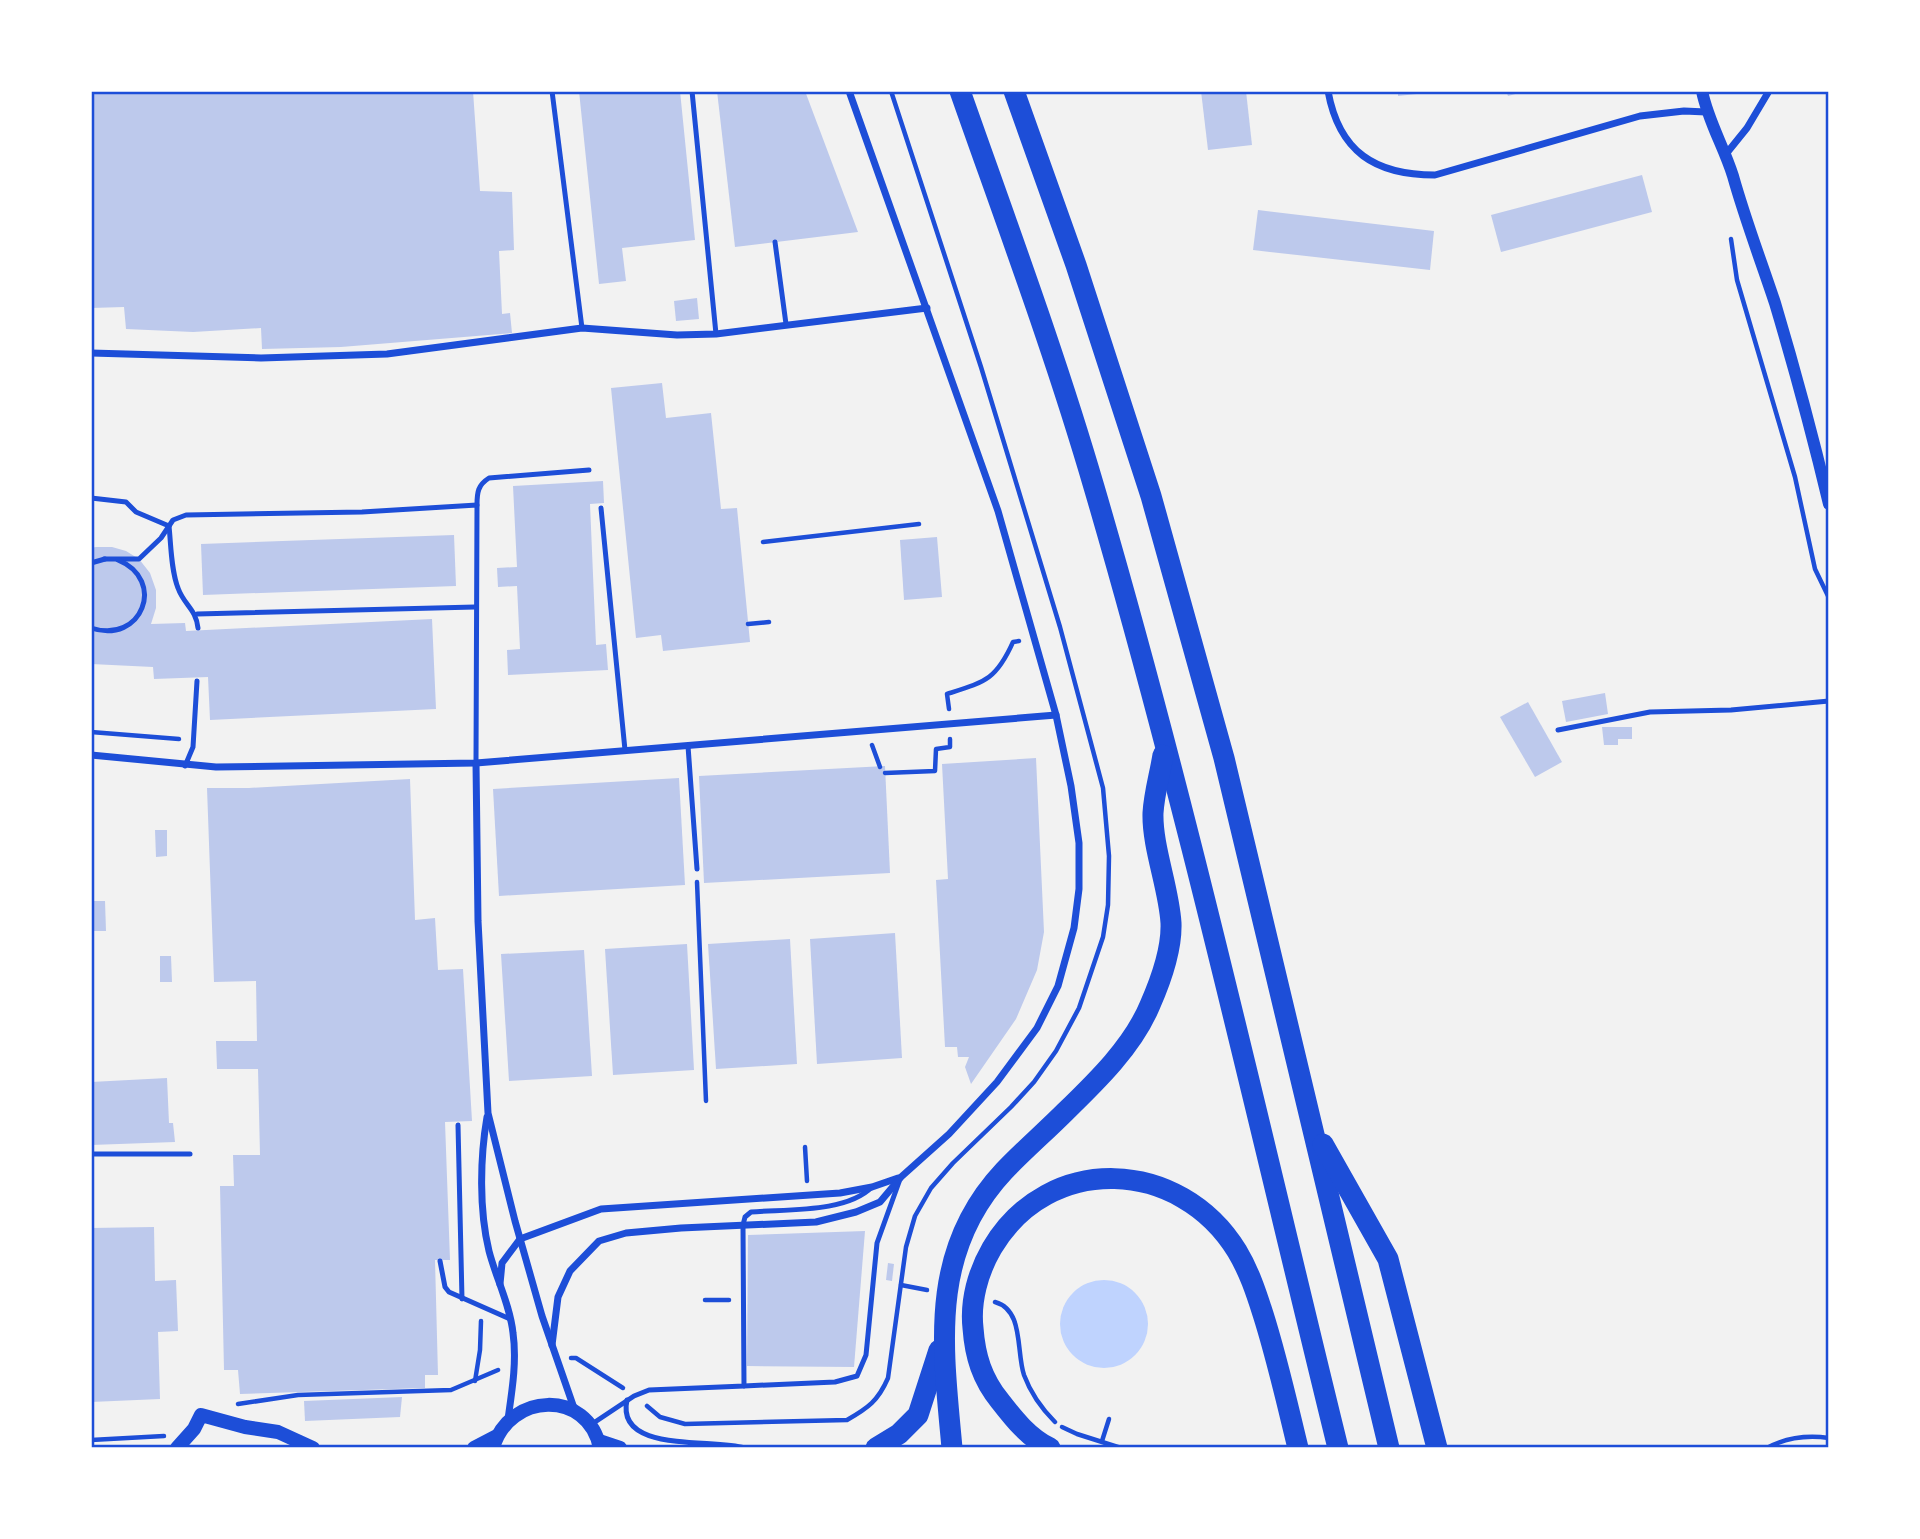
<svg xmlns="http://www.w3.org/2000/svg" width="1920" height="1539" viewBox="0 0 1920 1539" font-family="'Work Sans',sans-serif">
<rect width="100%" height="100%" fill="#f2f2f2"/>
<!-- water -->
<circle fill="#bfd3fe" cx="1104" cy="1324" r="44"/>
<!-- building -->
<g fill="#bdc9ec">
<path d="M91,91H473L480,191L512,192L514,250L499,251L502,314L510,313L512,333L341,347L262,349L261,328L193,332L126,329L124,307L91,308Z"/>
<path d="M579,91H680L695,240L622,248L626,281L599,284Z"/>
<path d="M717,91H805L858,232L735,247Z"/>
<path d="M1201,91H1246L1252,145L1208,150Z"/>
<path d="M1398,91H1425L1426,93L1398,96Z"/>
<path d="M1506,91H1523V92L1508,96Z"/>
<path d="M1642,175L1652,212L1501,252L1491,215Z"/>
<path d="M1258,210L1434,231L1430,270L1253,250Z"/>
<path d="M697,298L699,319L676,321L674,301Z"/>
<path d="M662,383L666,418L711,413L721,509L737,508L750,642L663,651L661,635L636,638L611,388Z"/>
<path d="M603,481L604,503L590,504L596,645L606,644L608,670L508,675L507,650L520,649L517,586L498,587L497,568L517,567L513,486Z"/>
<path d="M454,535L456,586L203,595L201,544Z"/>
<path d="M937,537L942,597L904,600L900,540Z"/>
<path d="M96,547H112L126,551L139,559L150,573L156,590V608L151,624L185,623L186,631L432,619L436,709L210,720L208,677L154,679L153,667L91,664V548Z"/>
<path d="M1605,693L1608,714L1566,722L1562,701Z"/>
<path d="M1528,702L1562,762L1535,777L1500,717Z"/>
<path d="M1602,727H1632V739H1618V745H1604Z"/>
<path d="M1036,758L1044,932L1037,970L1016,1019L971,1084L965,1067L969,1057H958L957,1047H945L936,880L948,879L942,764Z"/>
<path d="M885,766L890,873L704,883L699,776Z"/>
<path d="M679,778L685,885L499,896L493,789Z"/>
<path d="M410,779L415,920L435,918L438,970L463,969L472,1121L445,1122L450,1260H435L438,1375H425V1388L240,1394L238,1370H224L220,1186H234L233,1155H260L258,1069H217L216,1041H257L256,981L214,982L207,788H249Z"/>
<path d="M155,830H167V856L156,857Z"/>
<path d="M91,901H105L106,931H91Z"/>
<path d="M895,933L902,1058L817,1064L810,939Z"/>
<path d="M790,939L797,1064L716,1069L708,944Z"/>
<path d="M687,944L694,1070L613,1075L605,949Z"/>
<path d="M584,950L592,1076L509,1081L501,954Z"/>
<path d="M160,956H171L172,982H160Z"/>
<path d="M167,1078L169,1123H173L175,1142L91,1145V1082Z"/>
<path d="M154,1227L155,1281L176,1280L178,1331L158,1332L160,1399L91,1402V1228Z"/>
<path d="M865,1231L854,1367L747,1366L748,1235Z"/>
<path d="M888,1263L894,1264L892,1281L886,1280Z"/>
<path d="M402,1397L400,1417L305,1421L304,1401Z"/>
</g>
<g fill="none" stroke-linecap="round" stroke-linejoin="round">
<!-- path -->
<g stroke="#1d4ed8" stroke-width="4.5">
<path d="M1731,239L1737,280L1795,477L1815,569L1829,598"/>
<path d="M763,542L919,524"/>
<path d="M748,624L769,622"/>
<path d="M949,709L947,694C985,682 996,680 1013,642L1019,641"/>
<path d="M91,732L179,739"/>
<path d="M872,745L880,767"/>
<path d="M885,773L935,771L936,749L950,747V739"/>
<path d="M697,882L706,1101"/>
<path d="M805,1147L807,1181"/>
<path d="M901,1285L927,1290"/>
<path d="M705,1300H729"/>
<path d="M995,1302C1024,1310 1016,1351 1024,1375C1031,1394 1041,1408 1055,1422"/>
<path d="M571,1358H576L623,1388"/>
<path d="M475,1381L480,1350L481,1321"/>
<path d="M238,1404L298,1395L451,1390L498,1370"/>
<path d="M647,1406L660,1417L685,1424L847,1420C868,1408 878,1401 888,1378L906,1247L915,1216L931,1188L953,1163L1011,1107L1034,1082L1056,1051L1079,1008L1103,937L1108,905L1109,856L1103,788L1060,627L981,367L891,91"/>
<path d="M1062,1427L1077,1434L1121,1448"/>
<path d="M91,1440L164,1436"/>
<path d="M1102,1441L1109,1419"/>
<path d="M1767,1448C1787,1437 1807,1435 1829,1438"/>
</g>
<!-- service -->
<g stroke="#1d4ed8" stroke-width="5">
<path d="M552,91L582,328"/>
<path d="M692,91L716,334"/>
<path d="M775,242L786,324"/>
<path d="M91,498L126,502L136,512L169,526"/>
<path d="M477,505C477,492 478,485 489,478L589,470"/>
<path d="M601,508L625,750"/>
<path d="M169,526C171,545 171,570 178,588C184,605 196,609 198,628"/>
<path d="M104,559H139L161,538L173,520L186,515L362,512L477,505L476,763"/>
<path d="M91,563L105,559"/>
<path d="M197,614L475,607"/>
<path d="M91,628C142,645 167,580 118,560"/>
<path d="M1558,730L1650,712L1731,710L1829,701"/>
<path d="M688,746L697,869"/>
<path d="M185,766L193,747L197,681"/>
<path d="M458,1125L462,1299"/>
<path d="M91,1154H190"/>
<path d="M440,1261L445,1287L449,1292L510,1319"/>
<path d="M744,1386L835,1382L857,1376L866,1355L877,1243L899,1182"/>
<path d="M627,1400C615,1454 715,1438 744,1448"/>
<path d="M592,1424L634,1396L649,1390L744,1386L743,1225L745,1217L751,1212C787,1209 846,1213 872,1187"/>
</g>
<!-- minor -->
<g stroke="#1d4ed8" stroke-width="7">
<path d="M1328,91C1339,152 1375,175 1435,175L1640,116L1684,111L1706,112"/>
<path d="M1726,154L1747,128L1769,91"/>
<path d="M91,353L261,358L387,354L582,328L677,335L716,334L927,308"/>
<path d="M91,755L216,767L476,763L1056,715"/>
<path d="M476,763L478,921L488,1113L515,1221L542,1316L575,1411"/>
<path d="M487,1117C480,1158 479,1210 489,1251C496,1278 510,1305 513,1333C517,1361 512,1391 508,1419"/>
<path d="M500,1284L502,1263L520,1239L601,1209L840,1193L872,1187L898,1178"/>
<path d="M552,1345L558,1297L570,1271L599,1241L626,1233L681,1228L816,1222L856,1212L880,1202L901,1177L949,1134L997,1082L1037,1028L1058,986L1074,928L1079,889V843L1071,786L1056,715L998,511L849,91"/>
</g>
<!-- tertiary -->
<path stroke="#1d4ed8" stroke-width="12" d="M1702,91C1708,121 1724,147 1733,176C1745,219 1761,261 1775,303C1795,370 1813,437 1829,504"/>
<!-- secondary -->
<g stroke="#1d4ed8" stroke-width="14">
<path d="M599,1441L620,1448"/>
<path d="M177,1448L194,1429L201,1415L245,1427L278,1432L313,1448"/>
<path d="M474,1448L497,1436"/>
<path d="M493,1448C509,1392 588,1389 600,1448"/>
</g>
<!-- motorway -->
<g stroke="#1d4ed8" stroke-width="21">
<path d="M960,91C1006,222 1055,353 1094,487C1187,804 1259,1127 1338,1448"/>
<path d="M1014,91L1076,265L1151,496L1224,758L1389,1448"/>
<path d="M1323,1144L1388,1259L1437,1448"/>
<path d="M876,1448L899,1434L918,1415L939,1350"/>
<path d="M952,1448C943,1348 928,1252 1004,1171C1023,1151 1045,1132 1065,1112C1097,1081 1133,1046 1150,1005C1161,980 1172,950 1171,923C1169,888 1152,847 1153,813C1154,794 1160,774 1163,755"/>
<path d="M1050,1448C1029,1438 1014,1419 1000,1401C982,1379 975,1356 973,1328C970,1301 978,1272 992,1248C1049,1152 1180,1158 1237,1251C1249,1271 1256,1292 1263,1314C1277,1358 1287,1403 1298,1448"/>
</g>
</g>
<!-- border -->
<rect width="1920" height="1539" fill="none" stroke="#ffffff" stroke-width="186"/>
<rect x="93" y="93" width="1734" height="1353" fill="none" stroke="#1d4ed8" stroke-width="2.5"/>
</svg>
